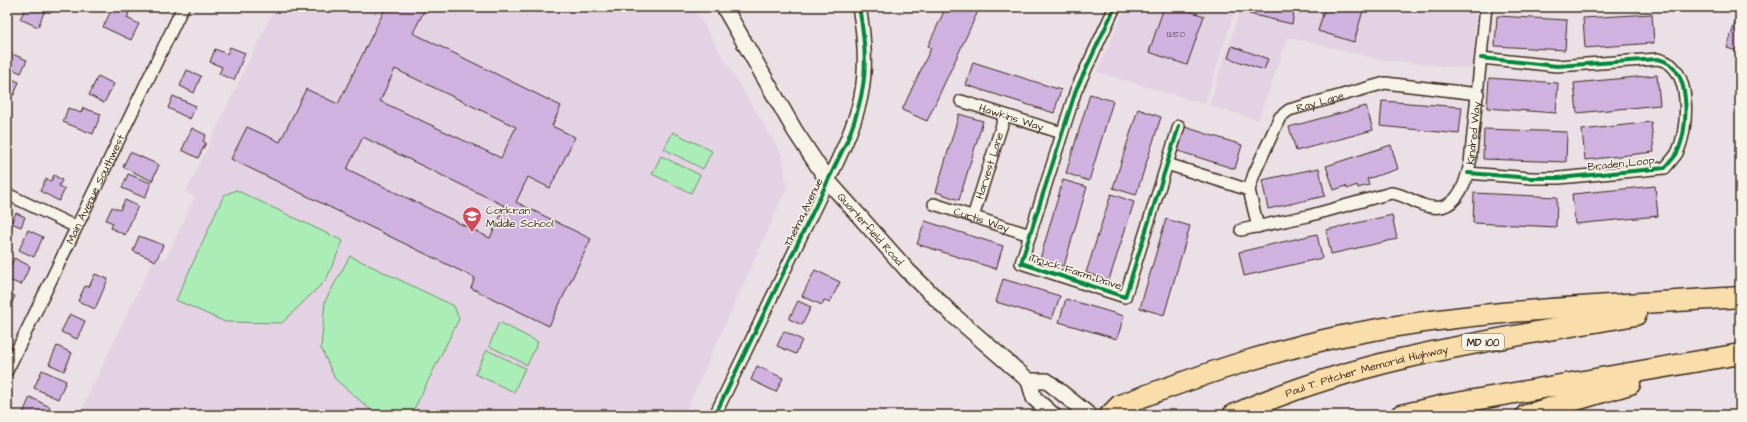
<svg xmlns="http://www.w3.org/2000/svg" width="1747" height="422" viewBox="0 0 1747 422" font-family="'Architects Daughter',sans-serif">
<rect width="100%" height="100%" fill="#ebe0e5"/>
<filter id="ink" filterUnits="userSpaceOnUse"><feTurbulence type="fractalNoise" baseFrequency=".025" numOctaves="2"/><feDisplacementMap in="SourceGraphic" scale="8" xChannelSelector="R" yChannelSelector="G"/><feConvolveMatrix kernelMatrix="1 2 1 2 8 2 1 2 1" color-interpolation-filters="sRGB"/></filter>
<g filter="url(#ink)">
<!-- built -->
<g fill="#e3d2e3">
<path d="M275,7H693L782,155L787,187L684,415H79L155,256L165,260L195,197L186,192Z"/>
<path d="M1126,7H1236L1205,104L1097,72Z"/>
<path d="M1241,7H1477L1472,69L1377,59L1288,37L1258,120L1209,105Z"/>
</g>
<!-- green -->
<g fill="#aaedb7" stroke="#728c6a">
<path d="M673,132L712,151L703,169L664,149Z"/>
<path d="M661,156L700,175L691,193L652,174Z"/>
<path d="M236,190L343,241L326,280L282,323L225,322L176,300L224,195Z"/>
<path d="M350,256L454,306L459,319L411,415H381L371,410L335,379L321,348L325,301Z"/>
<path d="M499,322L538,342L527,365L489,346Z"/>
<path d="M487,350L525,368L514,392L475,374Z"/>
</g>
<!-- building -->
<g fill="#cfb2df" stroke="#3b2a1e" fill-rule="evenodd">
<path d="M26,7H39L45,10L38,27L20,19Z"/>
<path d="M113,7L129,13L127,18L139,24L131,40L103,27Z"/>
<path d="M139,7H152L150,12Z"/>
<path d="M386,7H426L413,33L561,106L552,126L575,137L550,188L528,177L516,202L591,239L549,326L471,288L475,278L231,159L247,127L280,142L306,89L338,104ZM395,69L516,127L501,158L380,101ZM363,137L505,206L490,238L347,169Z"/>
<path d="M946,7H980L927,121L902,110L931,48L928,46Z"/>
<path d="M1164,7H1178L1204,16L1187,65L1149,52Z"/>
<path d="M1251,7H1275L1294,12L1292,24L1249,14Z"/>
<path d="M1325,7H1364L1354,42L1318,31Z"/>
<path d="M1740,7V52L1727,48Z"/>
<path d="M1652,14L1654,43L1585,48L1583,18Z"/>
<path d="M1497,16L1567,20L1565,50L1495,46Z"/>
<path d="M1232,46L1268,59L1264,70L1228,58Z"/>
<path d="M230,47L245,53L234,80L219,74L222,67L210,62L215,49L227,54Z"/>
<path d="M7,52L27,60L21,73L7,67Z"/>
<path d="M973,62L1061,90L1054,113L966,85Z"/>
<path d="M187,70L201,76L194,93L180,86Z"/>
<path d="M1657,75L1660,105L1577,113L1574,83Z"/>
<path d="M98,76L114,84L104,103L89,95Z"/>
<path d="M7,77L19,82L14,95L7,92Z"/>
<path d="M1489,78L1558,83L1556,113L1487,108Z"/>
<path d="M1090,94L1113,101L1089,181L1066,173Z"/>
<path d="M173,96L196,106L190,119L168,108Z"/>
<path d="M1382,101L1462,107L1459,134L1380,126Z"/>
<path d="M1366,106L1373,130L1296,151L1289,127Z"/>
<path d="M68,108L81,113L83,108L101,114L93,134L63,122Z"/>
<path d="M1138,109L1161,117L1136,195L1113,188Z"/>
<path d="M959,114L983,121L959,200L936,192Z"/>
<path d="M1651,122L1654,152L1585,160L1582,130Z"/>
<path d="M1185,127L1242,145L1235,169L1178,151Z"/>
<path d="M192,128L206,135L203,141L206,143L198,158L182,150Z"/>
<path d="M1484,129L1567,132L1566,162L1483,159Z"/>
<path d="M1391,145L1398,169L1367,179L1369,185L1358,188L1357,185L1347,189L1346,186L1334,190L1326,166Z"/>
<path d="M130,152L159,165L152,181L123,167Z"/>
<path d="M1319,168L1325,196L1268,209L1262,180Z"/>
<path d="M128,174L151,183L145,198L122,188Z"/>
<path d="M54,175L62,180L59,186L65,189L59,201L40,191L46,179L51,181Z"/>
<path d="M1063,180L1087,187L1064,266L1040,259Z"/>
<path d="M1655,186L1658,216L1575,224L1572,194Z"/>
<path d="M1474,193L1557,197L1556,227L1473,223Z"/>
<path d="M1111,194L1134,202L1109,280L1086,273Z"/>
<path d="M125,200L138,206L125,235L111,228L113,223L106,220L112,207L120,210Z"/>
<path d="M16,213L25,217L21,227L11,223Z"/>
<path d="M1392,215L1397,239L1331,254L1326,230Z"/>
<path d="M1166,219L1190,226L1164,315L1140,308Z"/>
<path d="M925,221L1003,246L996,269L917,244Z"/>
<path d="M28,230L43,237L34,257L19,250Z"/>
<path d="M1317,234L1322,258L1244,276L1239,252Z"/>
<path d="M139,236L163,245L156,261L133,251Z"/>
<path d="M14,258L30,266L21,285L7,279V264L11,266Z"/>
<path d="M815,270L840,282L830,302L824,300L822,305L802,296Z"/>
<path d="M95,274L108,279L95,309L78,301L85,286L89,287Z"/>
<path d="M1003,279L1060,296L1052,319L996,302Z"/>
<path d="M7,292L15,296L7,313Z"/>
<path d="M1066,299L1124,316L1117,339L1059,322Z"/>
<path d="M798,301L811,307L802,325L789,319Z"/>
<path d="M70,314L85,321L77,339L61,332Z"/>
<path d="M784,331L802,340L796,354L777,346Z"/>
<path d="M57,346L72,353L64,371L49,364Z"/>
<path d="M757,366L783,378L776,392L751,380Z"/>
<path d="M42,370L66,381L58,399L34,388Z"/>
<path d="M30,397L50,407L46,415L23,413Z"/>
</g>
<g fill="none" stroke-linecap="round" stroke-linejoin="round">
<!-- minor casing -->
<g stroke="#3b2a1e" stroke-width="14">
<g id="minor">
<path d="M1115,7L1076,90L1021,263L1125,297L1179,126"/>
<path id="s1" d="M961,101L1062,133"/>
<path d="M1167,164L1249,190"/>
<path d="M1468,173L1531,178H1559L1665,168C1669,163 1674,158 1677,153C1688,131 1691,81 1670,64C1667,62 1662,60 1658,59L1557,66L1481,58"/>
<path d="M7,194L76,227"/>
<path id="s2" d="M934,204L1030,235"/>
<path id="s3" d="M973,217L1005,115"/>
<path id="s4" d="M1258,227L1249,190L1254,174L1280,117L1289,110L1385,83L1478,94"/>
<path id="s5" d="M1241,230L1308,216L1391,193C1403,194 1412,201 1423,205C1454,216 1465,188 1470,163L1486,7"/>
<path id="s6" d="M7,371L183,7"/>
<path d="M715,415L828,181"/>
</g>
</g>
<!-- tertiary casing -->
<g stroke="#3b2a1e" stroke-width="16">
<path id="tertiary" d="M828,181C860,114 873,83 859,7"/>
</g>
<!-- secondary casing -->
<g stroke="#3b2a1e" stroke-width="18">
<g id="secondary">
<path id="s7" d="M724,7L795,131L828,181L908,271L953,315L1029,381L1034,398L1053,415"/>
<path d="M1029,381H1047L1089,415"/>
</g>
</g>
<!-- motorway casing -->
<g stroke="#3b2a1e" stroke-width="23">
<g id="motorway">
<path d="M1110,415L1120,405C1193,378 1266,352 1342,336C1472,309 1607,306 1740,297"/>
<path id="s8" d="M1233,415C1360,357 1499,339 1636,315"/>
<path d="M1401,415L1445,405L1740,354"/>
<path d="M1526,415L1630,384"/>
</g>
</g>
<!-- minor -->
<use href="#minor" stroke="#f7f3e8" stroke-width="11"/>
<!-- tertiary -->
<use href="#tertiary" stroke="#f7f3e8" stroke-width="13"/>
<!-- secondary -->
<use href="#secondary" stroke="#f7f3e8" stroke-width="15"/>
<!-- motorway -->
<use href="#motorway" stroke="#f9deab" stroke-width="20"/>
<!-- cycleway casing -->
<g stroke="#f7f3e8" stroke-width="6">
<g id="cycleway">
<path d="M1115,7L1076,90L1021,263L1125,297L1179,126"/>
<path d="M1468,173L1531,178H1559L1665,168C1669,163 1674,158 1677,153C1688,131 1691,81 1670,64C1667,62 1662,60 1658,59L1557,66L1481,58"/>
<path d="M715,415L847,141C867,91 869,60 859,7"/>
</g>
</g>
<!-- cycleway -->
<use href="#cycleway" stroke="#00873e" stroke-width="4"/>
</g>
</g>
<!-- icons -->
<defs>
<g id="school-pin" transform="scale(1)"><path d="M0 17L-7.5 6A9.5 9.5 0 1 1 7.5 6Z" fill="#d1495b" stroke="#f7f3e8"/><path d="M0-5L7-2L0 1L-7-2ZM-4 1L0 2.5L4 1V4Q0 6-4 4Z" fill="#fff"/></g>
</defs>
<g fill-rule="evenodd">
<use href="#school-pin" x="472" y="216"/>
</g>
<g text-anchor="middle" stroke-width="3" stroke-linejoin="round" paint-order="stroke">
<!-- number labels -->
<g font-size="9" fill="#604c4e">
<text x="1176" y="37">1250</text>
</g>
<!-- shield labels -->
<rect fill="#f7f3e8" stroke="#73665b" stroke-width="1" x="1462" y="334" width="42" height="16" rx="3"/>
<g font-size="10" font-weight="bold" fill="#3b2a1e">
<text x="1483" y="346">MD 100</text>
</g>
<!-- street labels -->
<g font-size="11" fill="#3b2a1e" stroke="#f7f3e8">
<text dy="4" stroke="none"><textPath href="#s4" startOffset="161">Ray Lane</textPath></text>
<text dy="4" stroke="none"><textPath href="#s1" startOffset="53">Hawkins Way</textPath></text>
<text dy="4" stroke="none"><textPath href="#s5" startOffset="293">Kindred Way</textPath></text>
<text transform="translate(1621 163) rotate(-6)" y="4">Braden Loop</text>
<text dy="4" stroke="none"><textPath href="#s3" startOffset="54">Harvest Lane</textPath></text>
<text dy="4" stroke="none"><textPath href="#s6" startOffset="202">Main Avenue Southwest</textPath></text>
<text transform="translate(803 212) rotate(-64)" y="4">Thelma Avenue</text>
<text dy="4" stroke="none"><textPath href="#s2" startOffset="50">Curtis Way</textPath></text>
<text dy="4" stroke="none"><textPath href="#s7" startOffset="267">Quarterfield Road</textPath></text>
<text transform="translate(1076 271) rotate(18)" y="4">Truck Farm Drive</text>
<text dy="4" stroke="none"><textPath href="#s8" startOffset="141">Paul T. Pitcher Memorial Highway</textPath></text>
</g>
<!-- poi labels -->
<g font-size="11" fill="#3b2a1e" stroke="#f7f3e8" text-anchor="start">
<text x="486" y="214">Corkran<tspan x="486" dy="13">Middle School</tspan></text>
</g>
</g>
<!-- margin -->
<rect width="1747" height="422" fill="none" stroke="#f7f3e8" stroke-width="24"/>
<rect x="12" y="12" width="1723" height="398" fill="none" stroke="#3b2a1e" stroke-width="1.5" filter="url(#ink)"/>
</svg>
